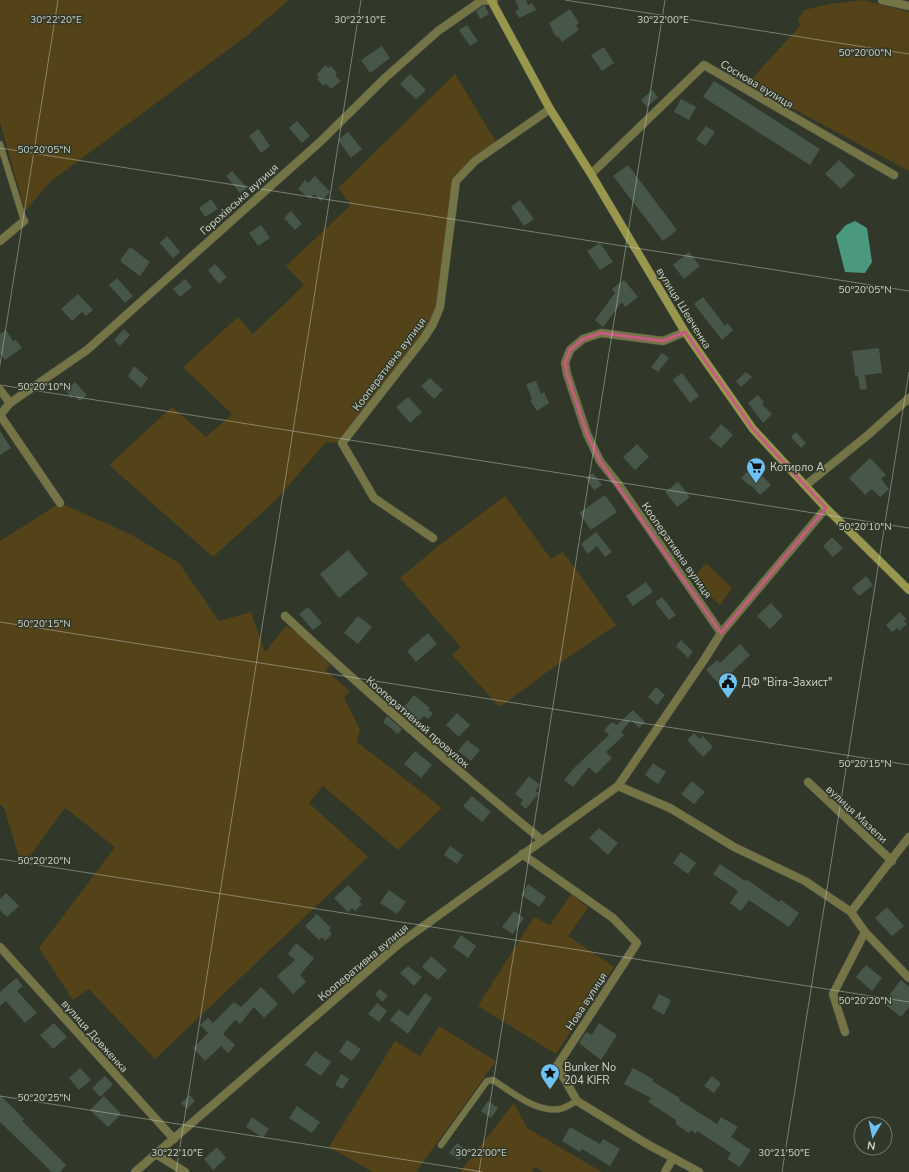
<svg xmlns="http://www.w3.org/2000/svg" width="909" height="1172" viewBox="0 0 909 1172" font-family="'Nunito Sans',sans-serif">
<rect width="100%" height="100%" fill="#313829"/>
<!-- green -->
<g fill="#544218">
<path d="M0,0H289L249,34L50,182L25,211L0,122Z"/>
<path d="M863,0L909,12V171L747,84L800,26L798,19L804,10L830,4Z"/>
<path d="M455,74L498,145L456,182L433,324L342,443L326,442L276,500L213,557L109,465L172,407L206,437L232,414L183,367L238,317L253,334L304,285L286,266L351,205L338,188Z"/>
<path d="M505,496L551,559L563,552L616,625L554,667L500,707L452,655L461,647L400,578L437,547Z"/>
<path d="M60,503L130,534L179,563L219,621L251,612L265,652L286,626L297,632L330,665L325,670L350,691L344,698L360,729L357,742L442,808L398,850L323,786L309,803L368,857L155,1059L89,989L73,1000L39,948L115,847L65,808L22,867L4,808L0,804V541Z"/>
<path d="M706,563L732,588L720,605L692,579Z"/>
<path d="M571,894L588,908L568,936L614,967L556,1054L478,1006L534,917L550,925Z"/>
<path d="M439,1026L496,1061L416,1172H373L329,1147L395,1041L420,1056Z"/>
<path d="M514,1103L527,1128L602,1172H544L535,1167L532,1172H460Z"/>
</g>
<!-- water -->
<path fill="#4a9880" d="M855,221L867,228L872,262L865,273L845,272L836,236L846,225Z"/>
<!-- building -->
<g fill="#465649">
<path d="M515,0H526L528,5L532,3L536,10L519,18L515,11L519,9Z"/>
<path d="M483,6H485L489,14L480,19L476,11Z"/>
<path d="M570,9L579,23L576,25L579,30L562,42L558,36L556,37L549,23Z"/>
<path d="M467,25L478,41L470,46L459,30Z"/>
<path d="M382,46L390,58L370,73L361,60Z"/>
<path d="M604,47L614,63L602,71L591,55Z"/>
<path d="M326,65L328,68L331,66L337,73L335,75L341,81L331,89L326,84L323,86L317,79L319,77L317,74Z"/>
<path d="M410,74L426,90L416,99L400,84Z"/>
<path d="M714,81L820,149L810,165L703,97Z"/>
<path d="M652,90L658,97L647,107L641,100Z"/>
<path d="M681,99L696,107L689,120L674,112Z"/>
<path d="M297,121L310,136L302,143L289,128Z"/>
<path d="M706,126L715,132L705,146L696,139Z"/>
<path d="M258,129L270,146L261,153L249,136Z"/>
<path d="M348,132L362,149L351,158L338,140Z"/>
<path d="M839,160L855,175L841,189L825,174Z"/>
<path d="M628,165L677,230L663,241L613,176Z"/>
<path d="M232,171L247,188L240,193L226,176Z"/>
<path d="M315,176L330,192L321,201L314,194L310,199L298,189L305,180L308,183Z"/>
<path d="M211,199L218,209L205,217L199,208Z"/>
<path d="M520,200L534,219L524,226L511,207Z"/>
<path d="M291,211L302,224L295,230L284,218Z"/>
<path d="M261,225L270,238L258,246L249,233Z"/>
<path d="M167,236L180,252L173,258L160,243Z"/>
<path d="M600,243L613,262L600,270L587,251Z"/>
<path d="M130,247L150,262L140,276L121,262V259Z"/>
<path d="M689,252L700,266L684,279L673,265Z"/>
<path d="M215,264L227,277L219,284L208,270Z"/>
<path d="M117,278L133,296L125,303L109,285Z"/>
<path d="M185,279L192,287L180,297L173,289Z"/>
<path d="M624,280L638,297L625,307L622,302L603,327L595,320L615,293L612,289Z"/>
<path d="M78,294L93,310L86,316L82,312L72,321L61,309Z"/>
<path d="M703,297L725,326L727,323L733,330L722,340L694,304Z"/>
<path d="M124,329L130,335L120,346L114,340Z"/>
<path d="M6,330L13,341L16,340L22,348L5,360L0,354V334Z"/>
<path d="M879,348L882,373L865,375L867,389L860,390L858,376H855L852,351Z"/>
<path d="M662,353L669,358L658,372L651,367Z"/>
<path d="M134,366L148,378L141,388L128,376Z"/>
<path d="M746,372L752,377L741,387L736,381Z"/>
<path d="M682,373L699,396L690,403L673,380Z"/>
<path d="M430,378L443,390L434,399L421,386Z"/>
<path d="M536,381L541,394L544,392L549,403L537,411L530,400L532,399L526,384Z"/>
<path d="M75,382L87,395L80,401L74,395L71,398L66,391Z"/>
<path d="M758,395L764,402L762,404L772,414L763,423L748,403Z"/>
<path d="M408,397L422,412L410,423L396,407Z"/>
<path d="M721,424L733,435L721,448L709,438Z"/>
<path d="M0,431L11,448L0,455Z"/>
<path d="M796,432L806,443L801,448L791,437Z"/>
<path d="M637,444L649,457L635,470L623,457Z"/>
<path d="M870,458L886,475L881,479L889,489L880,497L872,489L865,495L849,478Z"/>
<path d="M753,466L771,485L760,495L751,485L750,486L741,478Z"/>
<path d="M593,473L602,485L594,490L586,478Z"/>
<path d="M678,482L690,497L677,507L665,492Z"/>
<path d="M605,495L617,512L591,530L579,513Z"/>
<path d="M596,532L612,552L605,557L597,546L588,554L581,544Z"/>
<path d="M832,537L843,548L833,557L823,546Z"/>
<path d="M348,550L368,574L339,598L320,574Z"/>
<path d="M866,576L873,585L859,596L852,588Z"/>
<path d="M646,582L653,592L633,606L626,596Z"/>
<path d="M662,597L676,615L669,620L655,602Z"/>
<path d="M771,603L783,616L770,629L757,616Z"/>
<path d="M308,607L322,623L313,630L299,614Z"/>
<path d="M900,612L906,619L904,621L907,624L899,631L897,628L892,632L886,625Z"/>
<path d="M358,616L372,627L358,644L344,633Z"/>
<path d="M428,633L437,644L416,662L407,651Z"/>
<path d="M681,640L693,652L688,658L676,646Z"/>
<path d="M740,644L750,655L730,674L736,680L734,682L737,687L729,695L706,670L717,660L720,663Z"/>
<path d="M656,687L665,695L657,705L648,697Z"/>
<path d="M414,695L430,708L428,710L433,713L428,719L424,716L418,722L412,718L409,721L400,712Z"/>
<path d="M633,710L645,722L639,728L631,720L621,732L624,735L606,752L612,758L596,774L589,767L573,787L564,780L575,767L609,735L604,730L612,722L617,725Z"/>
<path d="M457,713L470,725L459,737L446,725Z"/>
<path d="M387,716L402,729L398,734L383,722Z"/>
<path d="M694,733L700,739L703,736L713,747L703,757L687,740Z"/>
<path d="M467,740L480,750L471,761L458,751Z"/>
<path d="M415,751L432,765L421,778L404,764Z"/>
<path d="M653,763L666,772L658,784L645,775Z"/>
<path d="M529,776L540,785L535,791L539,793L526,809L520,804L523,800L515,794Z"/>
<path d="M692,781L705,792L694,804L681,794Z"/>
<path d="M472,796L491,812L482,822L463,806Z"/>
<path d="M599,828L618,843L608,855L589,838Z"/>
<path d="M450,846L463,855L457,864L444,855Z"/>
<path d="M681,852L696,863L688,874L673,863Z"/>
<path d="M720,864L745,881L746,879L779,902L781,900L799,913L789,927L749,900L741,911L730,903L738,891L713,874Z"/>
<path d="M528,884L546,897L539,907L521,895Z"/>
<path d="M348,885L362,899L359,901L362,904L355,911L352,908L348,912L334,898Z"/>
<path d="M389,890L406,902L397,914L380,903Z"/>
<path d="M6,893L19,906L7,917L0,910V899Z"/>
<path d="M887,907L904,926L892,936L875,918Z"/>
<path d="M514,911L524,918L513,934L502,927Z"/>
<path d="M317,914L331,928L329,931L332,934L325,941L322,937L319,940L305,926Z"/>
<path d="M461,935L476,946L468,958L453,947Z"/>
<path d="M296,943L314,958L300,975L306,982L293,994L277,976L295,960L288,954Z"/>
<path d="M431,956L447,970L438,980L422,967Z"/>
<path d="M866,965L882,978L872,991L856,977Z"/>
<path d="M408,966L422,977L414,986L400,973Z"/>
<path d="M16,978L23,986L17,991L37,1013L25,1023L6,1001L0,1006V992Z"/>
<path d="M901,980L909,987V1007L901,1017L883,1003Z"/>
<path d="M261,987L278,1004L264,1018L254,1007L240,1024L235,1020L223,1034L235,1045L228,1053L221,1046L205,1061L193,1048L208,1033L200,1025L208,1018L213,1023L234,1002L241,1007Z"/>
<path d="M380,989L388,996L382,1002L375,994Z"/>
<path d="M425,993L432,998L408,1034L390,1020L399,1009L408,1016Z"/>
<path d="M659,994L671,1000L664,1015L652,1008Z"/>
<path d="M377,1003L387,1011L379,1022L368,1014Z"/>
<path d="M54,1023L67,1037L53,1049L40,1035Z"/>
<path d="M599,1023L617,1035L601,1060L579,1043L586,1032L592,1035Z"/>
<path d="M347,1040L361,1049L352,1061L339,1052Z"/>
<path d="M315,1051L331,1062L321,1076L305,1065Z"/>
<path d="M80,1068L91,1080L79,1090L69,1078Z"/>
<path d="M633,1068L653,1079L652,1081L680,1098L679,1100L717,1124L721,1117L738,1127L731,1137L751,1150L740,1167L727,1159L731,1153L697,1131L696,1134L691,1130L689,1133L676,1124V1120L648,1102L651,1098L624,1084Z"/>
<path d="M341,1074L349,1079L343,1089L335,1085Z"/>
<path d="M105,1076L113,1085L100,1097L92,1088Z"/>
<path d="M712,1076L721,1083L714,1093L704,1086Z"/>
<path d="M0,1095L24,1119L22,1121L66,1165L60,1172H52L0,1122Z"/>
<path d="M190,1095L195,1101L187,1109L181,1103Z"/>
<path d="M104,1096L121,1114L108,1127L90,1110Z"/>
<path d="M488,1101L498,1108L491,1118L481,1111Z"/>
<path d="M297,1106L320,1122L312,1133L289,1118Z"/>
<path d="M252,1117L269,1129L263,1138L246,1127Z"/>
<path d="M570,1127L600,1144L603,1139L620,1149L610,1166L582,1149L580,1152L562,1141Z"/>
<path d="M457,1143L467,1150L459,1160L449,1153Z"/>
<path d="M217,1147L226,1158L213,1170L204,1159Z"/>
</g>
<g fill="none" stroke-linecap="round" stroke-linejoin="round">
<!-- lane casing -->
<g stroke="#4d5446" stroke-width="7">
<g id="lane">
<path d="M0,144L24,221"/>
<path d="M441,1145L487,1081L493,1080C512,1092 536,1113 560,1109C566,1108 572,1103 577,1101"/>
</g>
</g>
<!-- street casing -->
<g stroke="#4d5446" stroke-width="9">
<g id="street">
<path d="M882,0L909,6"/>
<path d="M591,174L704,65L894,175"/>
<path d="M0,241L24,221"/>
<path d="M685,332L663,341L601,333L583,339L570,350L565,363L567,374L587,434L600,461L619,485L721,633"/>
<path d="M0,390L10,403"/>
<path d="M806,485L868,435L909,398"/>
<path d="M60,503L0,415L10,403L87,350L321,141L385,78L438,31L481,1L494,0"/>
<path d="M433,538L374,498L342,443L424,338L433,324L440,307L456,181L475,161L550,109"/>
<path d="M285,616C368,694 454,768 542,840"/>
<path d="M808,782L892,861"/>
<path d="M618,786L670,808L734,847L805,881L851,912"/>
<path d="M909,837L851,912L865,932L909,978"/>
<path d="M522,854L613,918L637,943L557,1066L577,1101L647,1144L699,1172"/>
<path d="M0,947L174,1139"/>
<path d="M845,1032L833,994L865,932"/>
<path d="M156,1154L185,1172"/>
<path d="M135,1172L400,943L618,786L704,660L721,633L826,508"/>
<path d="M665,1172L673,1158"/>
</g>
</g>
<!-- secondary casing -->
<g stroke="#4d5446" stroke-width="9">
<path id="secondary" d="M491,0L550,109L591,174L685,332L753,429L826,508L909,590"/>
</g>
<!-- lane -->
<use href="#lane" stroke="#757446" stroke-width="6"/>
<!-- street -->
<use href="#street" stroke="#757446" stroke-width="8"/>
<!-- secondary -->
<use href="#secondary" stroke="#99974b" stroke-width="8"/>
</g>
<!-- marked area -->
<path fill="none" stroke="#c75a82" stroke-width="3" stroke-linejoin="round" d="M685,332L753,429L826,508L721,633L600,461L587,434L567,374L565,363L570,350L583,339L601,333L663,341Z"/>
<!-- ticks -->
<path fill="none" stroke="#cfd4ca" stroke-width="1" stroke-opacity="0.45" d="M565,0L909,54M0,148L909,291M0,365L58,0M0,385L909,528M0,622L909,765M0,859L909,1002M0,1096L483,1172M176,1172L361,0M479,1172L665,0M782,1172L909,372"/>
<!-- icons -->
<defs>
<g id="supermarket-pin" transform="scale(1)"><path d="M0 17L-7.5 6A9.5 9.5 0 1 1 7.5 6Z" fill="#6dc2f3" stroke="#313829"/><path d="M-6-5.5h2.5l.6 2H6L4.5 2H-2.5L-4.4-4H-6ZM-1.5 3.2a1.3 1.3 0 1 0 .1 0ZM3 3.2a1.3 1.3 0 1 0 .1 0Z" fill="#111"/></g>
<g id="civic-pin" transform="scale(1)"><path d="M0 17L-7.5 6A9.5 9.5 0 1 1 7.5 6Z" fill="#6dc2f3" stroke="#313829"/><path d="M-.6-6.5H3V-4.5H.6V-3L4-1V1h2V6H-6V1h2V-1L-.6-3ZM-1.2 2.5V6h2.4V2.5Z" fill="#111"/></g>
<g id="sight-pin" transform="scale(1)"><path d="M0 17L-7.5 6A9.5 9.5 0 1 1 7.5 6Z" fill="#6dc2f3" stroke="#313829"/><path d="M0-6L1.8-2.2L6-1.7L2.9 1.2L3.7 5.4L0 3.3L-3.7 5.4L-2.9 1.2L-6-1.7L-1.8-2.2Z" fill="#111"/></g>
</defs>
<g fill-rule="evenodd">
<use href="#supermarket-pin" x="756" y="467"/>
<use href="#civic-pin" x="728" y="682"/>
<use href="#sight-pin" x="550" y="1073"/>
</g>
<g text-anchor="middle" stroke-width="3" stroke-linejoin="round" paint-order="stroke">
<!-- street labels -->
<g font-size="11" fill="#cfd4ca" stroke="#313829">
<text transform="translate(757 84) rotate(31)" y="4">Соснова вулиця</text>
<text transform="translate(239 199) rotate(-42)" y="4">Горохівська вулиця</text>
<text transform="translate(684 308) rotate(58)" y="4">вулиця Шевченка</text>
<text transform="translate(389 364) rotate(-53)" y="4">Кооперативна вулиця</text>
<text transform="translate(677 550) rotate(55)" y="4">Кооперативна вулиця</text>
<text transform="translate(418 722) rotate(41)" y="4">Кооперативний провулок</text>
<text transform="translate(857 814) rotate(43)" y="4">вулиця Мазепи</text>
<text transform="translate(363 962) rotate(-40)" y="4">Кооперативна вулиця</text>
<text transform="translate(586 1001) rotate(-57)" y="4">Нова вулиця</text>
<text transform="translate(95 1036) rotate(48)" y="4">вулиця Довженка</text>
</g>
<!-- poi labels -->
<g font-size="11" fill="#cfd4ca" stroke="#313829" text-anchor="start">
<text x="770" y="471">Котирло А</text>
<text x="742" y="686">ДФ "Віта-Захист"</text>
<text x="564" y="1071">Bunker No<tspan x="564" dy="13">204 KIFR</tspan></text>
</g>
</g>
<g font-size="10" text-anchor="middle" fill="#cfd4ca" stroke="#313829" stroke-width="3" stroke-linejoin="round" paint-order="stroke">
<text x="56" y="23">30°22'20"E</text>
<text x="360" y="23">30°22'10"E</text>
<text x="663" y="23">30°22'00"E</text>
<text x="865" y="56">50°20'00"N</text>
<text x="44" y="153">50°20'05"N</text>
<text x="865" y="293">50°20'05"N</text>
<text x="44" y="390">50°20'10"N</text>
<text x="865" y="530">50°20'10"N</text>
<text x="44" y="627">50°20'15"N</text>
<text x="865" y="767">50°20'15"N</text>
<text x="44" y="864">50°20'20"N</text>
<text x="865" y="1004">50°20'20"N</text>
<text x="44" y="1101">50°20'25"N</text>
<text x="177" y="1156">30°22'10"E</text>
<text x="481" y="1156">30°22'00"E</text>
<text x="784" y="1156">30°21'50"E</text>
</g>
<!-- north arrow -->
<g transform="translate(873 1136) rotate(189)"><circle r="19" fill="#313829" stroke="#707669"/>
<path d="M0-3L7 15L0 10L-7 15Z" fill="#6dc2f3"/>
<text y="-6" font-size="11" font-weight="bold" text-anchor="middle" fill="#cfd4ca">N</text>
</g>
</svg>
